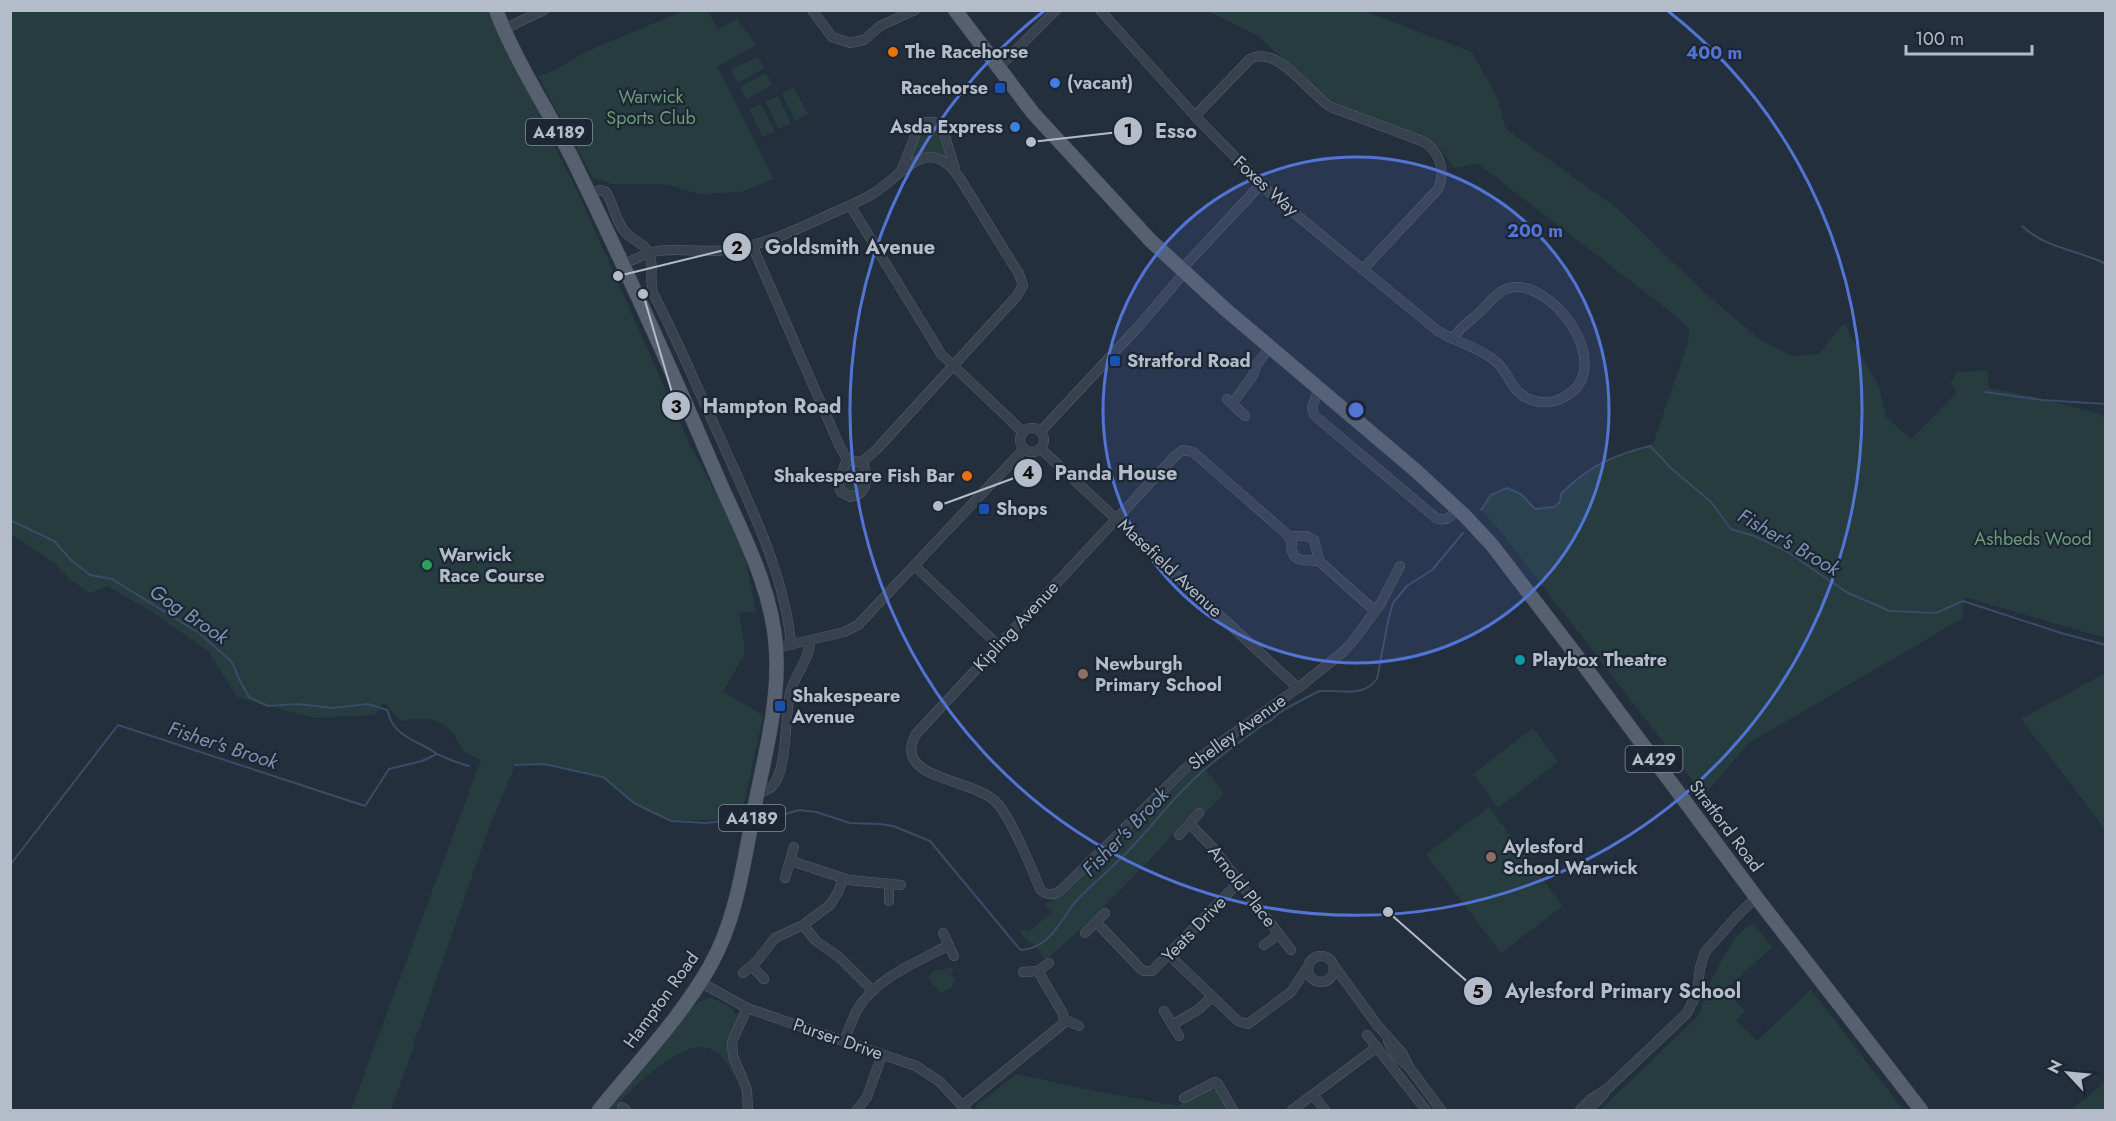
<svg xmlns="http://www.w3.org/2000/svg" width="2116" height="1121" viewBox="0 0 2116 1121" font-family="Jost,sans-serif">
<rect width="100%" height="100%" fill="#242f3e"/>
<!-- green -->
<g fill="#263c3f">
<path d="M10,11H488L583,203L689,443L723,506L745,557L756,612L739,613L745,649L743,657L723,692L763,715L741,819L671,821L634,803L603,777L544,764L515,765L486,836L418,1032L415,1037L414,1045L391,1110H351L481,760C476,757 469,755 464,751C459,747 458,740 454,735C441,717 422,716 402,721L395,716L384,702L374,715L313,718L237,697L208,651L152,612L108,586L90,593L72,581L54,563L11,534Z"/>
<path d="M683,11H708L718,29L737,19L756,45L717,67L774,179L741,192L700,194L663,184H612L593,178L538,76L553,71L585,52Z"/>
<path d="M1208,11H1364L1472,52L1496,95L1506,129L1618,209L1705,293L1759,339L1792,356L1819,354L1844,323L1879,387L1886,417L1911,439L1957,392L1951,383L1957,371L1964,372L1987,370L1989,388L2031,396L2100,414L2106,420L2105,638L1964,597L1963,618L1749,743L1704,795L1501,532L1481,510L1491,495L1507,488L1521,494L1535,509L1554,507L1560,502L1561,494C1591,464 1612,456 1653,444L1688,342L1689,329L1672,313L1477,163L1454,168L1438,146L1343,107L1322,94L1258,36Z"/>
<path d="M758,56L764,68L738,83L731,70Z"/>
<path d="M766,73L773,85L746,99L740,87Z"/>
<path d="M794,87L808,114L795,121L782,94Z"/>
<path d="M778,96L791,123L779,129L765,102Z"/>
<path d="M761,104L775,131L763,137L749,110Z"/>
<path d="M928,125L937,126L948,156L947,159L923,154L910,160L921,130Z"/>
<path d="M849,465L857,466L860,471L863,483L857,492H846L840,482Z"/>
<path d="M2105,673V829L2021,719Z"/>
<path d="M1533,728L1558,762L1498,808L1473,774Z"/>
<path d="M1200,762L1224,794L1205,813L1199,807C1184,818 1171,838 1158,851C1122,889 1085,927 1045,960L1037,947L1024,938L1019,930L1030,931L1052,912L1045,904L1059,896Z"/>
<path d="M1489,807L1563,906L1501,953L1426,854Z"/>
<path d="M1754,924L1772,947L1725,990L1745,1011L1736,1021L1757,1041L1811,989L1903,1110H1600L1698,1016L1711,981L1724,956L1737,936L1748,926Z"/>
<path d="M952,967L953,969L951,975L955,979L952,987L941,993L928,978L931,972Z"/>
<path d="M711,998C721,1002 733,1006 737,1017L729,1038L728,1049L735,1080C731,1071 726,1058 717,1052C714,1050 703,1046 699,1047C674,1048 628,1091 613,1110H605L680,1022L698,1002Z"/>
<path d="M1016,1074L1100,1092L1178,1106L1210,1090H1218L1229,1110H978L976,1106Z"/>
<path d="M2105,1082V1110H2071Z"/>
</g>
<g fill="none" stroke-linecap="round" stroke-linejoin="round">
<!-- stream -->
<g stroke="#394c67" stroke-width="2">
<path d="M2022,226C2045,248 2078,250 2106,264"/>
<path d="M1985,392L2042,400L2106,404"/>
<path d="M1481,510L1491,495L1507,488L1521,494L1535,509L1554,507L1560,502L1561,494C1588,466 1614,455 1650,446L1672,469L1711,502L1731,529L1754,536L1786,551L1848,593L1890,611L1936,613L1963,601L2061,633L2106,645"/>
<path d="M10,520L54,541L71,560L90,575L112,579L199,633L232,662L239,679L249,697L268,706L298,704L332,708L368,704L387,710C389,714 390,720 393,724C401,738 424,744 437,754"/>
<path d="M515,765L544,764L603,777L634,803L671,821L706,823L741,819"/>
<path d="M759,818L782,815L799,810L816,812L850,823L880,824L893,826L930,841L1017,946L1021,950C1051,948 1060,920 1077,900C1090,886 1104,875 1117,862C1145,836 1167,804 1195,778C1216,758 1241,741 1264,724C1271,722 1273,718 1279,713C1283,710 1316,692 1320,691C1341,689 1361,699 1377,679L1388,621L1393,603L1407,586L1432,570L1463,533"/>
<path d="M10,865L118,725L365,806L389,769L422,761L437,754L456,762L469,766"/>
</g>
<!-- street casing -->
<g stroke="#565f6c" stroke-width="10">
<g id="street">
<path d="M812,10L832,37L850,43L864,40L880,26L915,10"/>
<path d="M1100,10L1195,116L1271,194L1438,331L1445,335C1461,343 1481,349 1494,360C1512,374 1509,394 1535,401C1546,404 1556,402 1566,396C1618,366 1549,273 1506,289C1496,293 1489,303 1482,310C1473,319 1458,328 1453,339"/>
<path d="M504,29L544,10"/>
<path d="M998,68L1056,10"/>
<path d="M1195,116L1250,59C1278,44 1309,94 1331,107L1422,141C1440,150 1446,172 1438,189L1363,269"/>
<path d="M901,171L917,131L925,122H934L942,127L955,169"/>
<path d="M589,194L600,190L606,192C614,204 616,224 627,234C635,242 646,243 650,256C654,266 649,279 653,293C678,341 699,392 722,442C750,506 785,574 791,645"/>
<path d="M850,205L941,354L1023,432"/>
<path d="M752,245L840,447L847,459"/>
<path d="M622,265C632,261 642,255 652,252C673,247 706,253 729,250C763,245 794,231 824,217C841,209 858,203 874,193C903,175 928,132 959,177L1019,274L1023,285L1017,296L876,450L863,461"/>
<path d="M1181,270L1261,184"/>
<path d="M1319,389L1312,407L1314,415L1436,518C1446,522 1452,517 1457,508"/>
<path d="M1227,399L1245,416"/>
<path d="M1232,404L1253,375L1257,364L1270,347"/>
<circle cx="1032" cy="440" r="12"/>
<path d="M1041,431L1139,326L1184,273"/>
<path d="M1041,449L1298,688"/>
<path d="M847,459L856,462L863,461C866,476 871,492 851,497L841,492L838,484Z"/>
<path d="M1289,536H1307L1314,540L1319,561"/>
<path d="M915,566L998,645"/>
<path d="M1375,611L1319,561L1301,560L1295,557L1291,549L1292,543L1289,536L1193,452L1183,450L1175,456L916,734C891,780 973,778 996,802C1010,816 1032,869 1040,889C1047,896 1053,896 1061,890L1190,764L1298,688L1343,652L1353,641L1381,603L1400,566"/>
<path d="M785,646L844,632L858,625L1024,449"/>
<path d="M757,794C764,791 772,789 776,781C787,761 785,717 790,693C794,676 810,659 810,641"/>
<path d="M1190,824L1215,850L1291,950"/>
<path d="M1179,835L1199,813"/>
<path d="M791,861L849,880L901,885"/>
<path d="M785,878L794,847"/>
<path d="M889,901V884"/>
<path d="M1096,922L1140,968L1144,971H1152L1239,882"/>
<path d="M803,925L816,941L839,957L873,991"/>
<path d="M943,933L954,956"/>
<path d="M1085,933L1105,913"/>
<path d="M1264,945L1279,934"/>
<path d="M1169,955L1238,1021L1248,1024L1291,992L1307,968"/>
<circle cx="1321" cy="969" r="13"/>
<path d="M752,966L764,979"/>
<path d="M1334,966L1378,1026L1402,1053L1409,1067L1441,1110"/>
<path d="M1023,972L1038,971L1049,963"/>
<path d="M743,973L757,961L775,938L803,925L830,905L838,892L843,879"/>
<path d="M700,982L747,1008L916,1066L940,1082L966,1110"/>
<path d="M747,1008L732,1042L733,1056L747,1090L748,1110"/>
<path d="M1164,1011L1179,1036"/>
<path d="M1065,1020L1079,1026"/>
<path d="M1172,1025L1199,1009L1212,997"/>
<path d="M1367,1035L1418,1100"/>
<path d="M844,1041C848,1031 852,1020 857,1010C876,978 917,962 949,945"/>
<path d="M1388,1041L1395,1055L1409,1067"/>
<path d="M1313,1095L1325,1110"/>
<path d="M1184,1098L1215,1082L1218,1084L1233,1110"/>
<path d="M1419,1101L1426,1110"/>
<path d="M962,1106L1064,1023L1063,1014L1038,971"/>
<path d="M622,1107L626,1110"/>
<path d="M857,1110L867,1097L882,1055"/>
<path d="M1292,1110L1377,1047"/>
<path d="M1580,1110L1591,1099L1607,1089L1687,1013L1697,993L1700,968L1705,952L1736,917L1756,897"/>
<path d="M1588,1110L1604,1094"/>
</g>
</g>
<!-- primary casing -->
<g stroke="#414a57" stroke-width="15">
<g id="primary">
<path d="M496,10C516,63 549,111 574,162C624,265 672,370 717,476C741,531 772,587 776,648C780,704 763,761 753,815C743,867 736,920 710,966C680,1019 636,1064 599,1110"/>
<path d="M955,10L1033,113L1151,241L1225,309L1414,469L1465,516L1492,545L1580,660L1756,897L1921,1110"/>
</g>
</g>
<!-- street -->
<use href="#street" stroke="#38414e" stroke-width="9"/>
<!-- primary -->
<use href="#primary" stroke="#56606e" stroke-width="14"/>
</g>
<!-- distance rings -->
<circle cx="1356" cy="410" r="253" fill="#5274d3" fill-opacity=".12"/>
<g fill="none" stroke="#5274d3" stroke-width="3">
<circle cx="1356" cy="410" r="253"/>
<path d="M1668 11A506 506 0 1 1 1044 11"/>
</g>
<!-- markers -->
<g fill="#e8710a" stroke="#1d2633" stroke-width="2">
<circle cx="893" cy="52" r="6"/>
<circle cx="967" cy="476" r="6"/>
</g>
<g fill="#3f7fe0" stroke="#1d2633" stroke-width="2">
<circle cx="1055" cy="83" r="6"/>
<circle cx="1015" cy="127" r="6"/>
</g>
<g fill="#1a4fb4" stroke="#1d2633" stroke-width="2">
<rect x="994" y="82" width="12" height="12" rx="3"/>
<rect x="1109" y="355" width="12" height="12" rx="3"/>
<rect x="978" y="503" width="12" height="12" rx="3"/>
<rect x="774" y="700" width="12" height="12" rx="3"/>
</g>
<circle fill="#2e9e5b" stroke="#1d2633" stroke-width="2" cx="427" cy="565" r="6"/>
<circle fill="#0f9aa8" stroke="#1d2633" stroke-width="2" cx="1520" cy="660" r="6"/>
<g fill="#8d6e63" stroke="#1d2633" stroke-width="2">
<circle cx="1083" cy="674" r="6"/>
<circle cx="1491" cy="857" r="6"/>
</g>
<g text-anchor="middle" stroke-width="4.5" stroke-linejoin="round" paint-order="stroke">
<!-- shield labels -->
<g fill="#1d2633" stroke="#878f9c" stroke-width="1.5">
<rect x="526" y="119" width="66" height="26" rx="4.5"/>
<rect x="1625.5" y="746" width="57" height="26" rx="4.5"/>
<rect x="719" y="805" width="66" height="26" rx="4.5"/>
</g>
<g font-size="16" font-weight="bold" fill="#b4bcc9">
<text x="559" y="138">A4189</text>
<text x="1654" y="765">A429</text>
<text x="752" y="824">A4189</text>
</g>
<!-- poi labels -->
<g font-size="18" font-weight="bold" fill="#b4bcc9" stroke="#1d2633" text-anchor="start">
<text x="905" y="58">The Racehorse</text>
<text x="1067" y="89">(vacant)</text>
<text x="988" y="94" text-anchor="end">Racehorse</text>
<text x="1003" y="133" text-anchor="end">Asda Express</text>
<text x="1127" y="367">Stratford Road</text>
<text x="955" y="482" text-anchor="end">Shakespeare Fish Bar</text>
<text x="996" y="515">Shops</text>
<text x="439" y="561">Warwick<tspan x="439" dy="21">Race Course</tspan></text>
<text x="1532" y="666">Playbox Theatre</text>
<text x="1095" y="670">Newburgh<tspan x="1095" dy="21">Primary School</tspan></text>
<text x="792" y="702">Shakespeare<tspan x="792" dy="21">Avenue</tspan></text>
<text x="1503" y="853">Aylesford<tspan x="1503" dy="21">School Warwick</tspan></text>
</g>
<!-- park labels -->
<g font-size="18" fill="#6b9a76" stroke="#1d2633">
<text x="651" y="103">Warwick<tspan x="651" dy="21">Sports Club</tspan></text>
<text x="2033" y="545">Ashbeds Wood</text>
</g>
<!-- street labels -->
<g font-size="18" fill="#b4bcc9" stroke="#1d2633">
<text transform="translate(1266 186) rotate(42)" y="6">Foxes Way</text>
<text transform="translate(1170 568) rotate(43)" y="6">Masefield Avenue</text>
<text transform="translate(1016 626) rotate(-47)" y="6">Kipling Avenue</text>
<text transform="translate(1237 732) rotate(-36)" y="6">Shelley Avenue</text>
<text transform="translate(1726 826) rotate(53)" y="6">Stratford Road</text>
<text transform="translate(1242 886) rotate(52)" y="6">Arnold Place</text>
<text transform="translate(1194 929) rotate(-46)" y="6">Yeats Drive</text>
<text transform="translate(661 1000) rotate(-54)" y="6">Hampton Road</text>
<text transform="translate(838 1039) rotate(19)" y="6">Purser Drive</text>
</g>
<!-- water labels -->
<g font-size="20" font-style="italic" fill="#7c92b1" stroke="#1d2633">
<text transform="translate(1789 542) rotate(30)" y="7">Fisher's Brook</text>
<text transform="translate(189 614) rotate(34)" y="7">Gog Brook</text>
<text transform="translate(223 745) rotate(18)" y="7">Fisher's Brook</text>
<text transform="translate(1125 832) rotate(-46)" y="7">Fisher's Brook</text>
</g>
</g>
<circle cx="1356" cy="410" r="9" fill="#5274d3" stroke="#1d2633" stroke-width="3"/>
<g font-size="18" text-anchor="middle" font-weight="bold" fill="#5274d3" stroke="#1d2633" stroke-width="4.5" stroke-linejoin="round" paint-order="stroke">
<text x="1714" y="59">400 m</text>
<text x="1535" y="237">200 m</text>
</g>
<!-- callouts -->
<path fill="none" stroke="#b4bcc9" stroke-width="2" d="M1031 142L1128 131M618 276L737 247M643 294L676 406M938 506L1028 473M1388 912L1478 991"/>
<g fill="#b4bcc9" stroke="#1d2633" stroke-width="2">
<circle cx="1031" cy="142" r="6"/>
<circle cx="618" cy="276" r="6"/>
<circle cx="643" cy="294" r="6"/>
<circle cx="938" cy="506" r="6"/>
<circle cx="1388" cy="912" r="6"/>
<circle cx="1128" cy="131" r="15"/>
<circle cx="737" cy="247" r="15"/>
<circle cx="676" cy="406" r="15"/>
<circle cx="1028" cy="473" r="15"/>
<circle cx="1478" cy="991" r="15"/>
</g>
<g font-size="18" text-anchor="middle" font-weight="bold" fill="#111">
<text x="1128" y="137">1</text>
<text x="737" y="254">2</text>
<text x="676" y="413">3</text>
<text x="1028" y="479">4</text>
<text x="1478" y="998">5</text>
</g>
<g font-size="20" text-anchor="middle" font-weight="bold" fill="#b4bcc9" stroke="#1d2633" stroke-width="4.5" stroke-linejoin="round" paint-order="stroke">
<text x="1176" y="138">Esso</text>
<text x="850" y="254">Goldsmith Avenue</text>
<text x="772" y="413">Hampton Road</text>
<text x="1116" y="480">Panda House</text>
<text x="1623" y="998">Aylesford Primary School</text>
</g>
<!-- border -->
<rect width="2116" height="1121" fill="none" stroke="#b4bcc9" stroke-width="24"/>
<!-- north arrow -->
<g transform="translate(2068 1073) rotate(296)" stroke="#1d2633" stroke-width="4.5" paint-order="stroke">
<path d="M0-4.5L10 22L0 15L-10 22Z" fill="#b4bcc9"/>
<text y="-9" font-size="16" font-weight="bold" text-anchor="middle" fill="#b4bcc9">N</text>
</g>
<!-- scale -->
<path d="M1906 45v9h126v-9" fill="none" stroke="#b4bcc9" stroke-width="3"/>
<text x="1915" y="45" font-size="18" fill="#b4bcc9" stroke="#1d2633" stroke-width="4.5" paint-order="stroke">100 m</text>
</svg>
